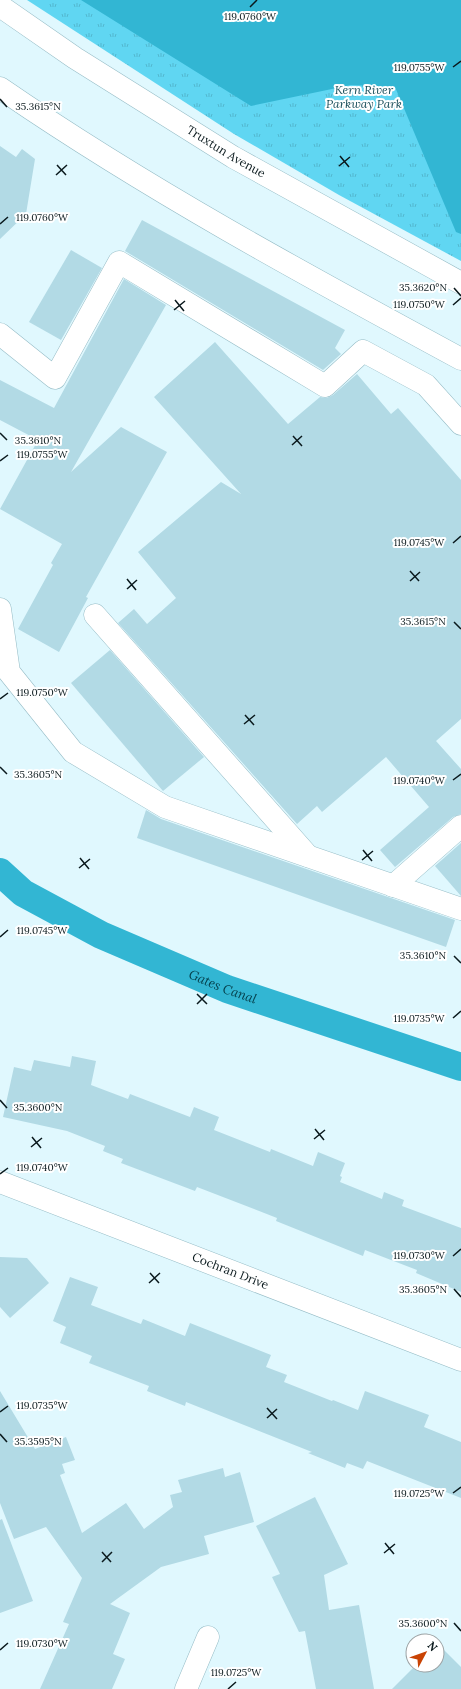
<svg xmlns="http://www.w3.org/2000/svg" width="461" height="1689" viewBox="0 0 461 1689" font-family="Lora,serif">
<defs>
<pattern id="park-tufts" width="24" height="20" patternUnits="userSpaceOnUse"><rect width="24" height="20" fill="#60d6f2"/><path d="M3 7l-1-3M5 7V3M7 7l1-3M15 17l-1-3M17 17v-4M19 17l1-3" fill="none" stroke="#52b7cf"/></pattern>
</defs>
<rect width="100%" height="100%" fill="#e0f8fe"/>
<!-- park -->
<path fill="url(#park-tufts)" d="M27,0H461V261L339,195L234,134Z"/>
<!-- water -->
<path fill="#32b6d3" d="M81,0H461V234L456,232L395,87L351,85L251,106Z"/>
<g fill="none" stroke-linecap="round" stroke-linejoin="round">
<!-- canal -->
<path stroke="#32b6d3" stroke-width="28" id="s1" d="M0,872L23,893L101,935L227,989L461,1067"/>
</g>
<!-- building -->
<g fill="#b2dae5">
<path d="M0,146L16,157L22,149L35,159L26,214L0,239Z"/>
<path d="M142,220L345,330L335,348L341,354L323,370L125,251Z"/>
<path d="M71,250L102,268L61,340L29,322Z"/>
<path d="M124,279L166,305L71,472L121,427L167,452L86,597L88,598L59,652L18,629L53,565L51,563L62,544L0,509L38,440L0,420V380L54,408Z"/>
<path d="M215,342L288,424L320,397L327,398L333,395L357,374L391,414L398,408L461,480V719L436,741L461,769V814L453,817L395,867L380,850L429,807L386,757L322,812L317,806L297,824L118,623L134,609L147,624L176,598L138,552L221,482L241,494L154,397Z"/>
<path d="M110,650L204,757L163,791L71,683Z"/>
<path d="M146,810L161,819L455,920L446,947L137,838Z"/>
<path d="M461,843V896L435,866Z"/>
<path d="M72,1056L96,1061L91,1085L128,1099L130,1094L190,1117L194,1107L219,1117L214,1130L270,1152L271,1149L313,1166L318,1152L345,1163L340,1176L342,1177L340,1182L382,1199L384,1192L404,1200L402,1206L461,1228V1292L416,1273L417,1270L365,1250L363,1256L276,1221L277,1218L197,1187L195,1191L121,1163L123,1159L103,1151L105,1146L67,1131L3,1117L14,1067L31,1071L34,1060L70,1067Z"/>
<path d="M0,1257L27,1258L49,1283L10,1318L0,1307Z"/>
<path d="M70,1277L98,1287L91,1305L141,1324L143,1319L185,1336L190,1323L271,1355L266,1367L287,1375L284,1382L332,1401L333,1400L358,1410L365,1391L429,1415L424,1427L461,1442V1498L367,1461L363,1469L347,1463L345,1468L308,1453L312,1452L186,1402L185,1406L147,1391L149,1386L89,1363L92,1356L60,1343L66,1327L53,1321Z"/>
<path d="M0,1391L35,1449L66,1437L75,1460L62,1464L65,1473L60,1475L82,1533L126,1503L144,1529L173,1507L170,1495L182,1492L178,1480L223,1468L225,1477L240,1472L254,1522L204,1536L209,1554L161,1567L110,1604L130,1613L113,1654L125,1659L112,1689H40L69,1624L63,1622L82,1578L46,1527L14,1539L0,1503Z"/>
<path d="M315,1497L348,1564L324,1575L329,1610L359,1605L374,1689H316L305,1631L299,1632L272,1577L280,1574L256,1526Z"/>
<path d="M2,1519L33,1601L0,1613V1520Z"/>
<path d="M443,1649L461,1667V1689H392L416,1665H437V1656Z"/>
</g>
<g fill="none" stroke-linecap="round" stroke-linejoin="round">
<!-- minor casing -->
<g stroke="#95bcc6" stroke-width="23">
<g id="minor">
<path d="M0,334L55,378L119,262L325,386L363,351L426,385L461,424"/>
<path d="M0,609L9,672L73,752L165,807L461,909"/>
<path d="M95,615L308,856"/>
<path d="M393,886L461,826"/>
<path id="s2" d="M0,1182L461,1360"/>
<path d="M186,1689L208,1637"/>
</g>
</g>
<!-- major casing -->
<g stroke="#95bcc6" stroke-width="23">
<g id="major">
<path id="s3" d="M0,6L75,58L233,157L461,283"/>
<path d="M0,88C147,189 304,274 461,359"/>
</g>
</g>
<!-- minor -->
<use href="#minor" stroke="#fff" stroke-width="22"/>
<!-- major -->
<use href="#major" stroke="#fff" stroke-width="22"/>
</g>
<!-- ticks -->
<path fill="none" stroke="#0a191d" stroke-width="1.5" d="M250,7L257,0M453,67L461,61M0,99L7,107M340,156L349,167M57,165L66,175M339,166L350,157M56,175L67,165M0,224L8,217M454,288L461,296M175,300L184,311M453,305L461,298M174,310L185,301M0,433L7,440M293,436L302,446M292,445L302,436M0,461L8,455M453,543L461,536M410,571L419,581M127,579L136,590M410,581L420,572M127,589L137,580M454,622L461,629M0,699L8,693M245,715L254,725M244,724L255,715M0,767L7,774M453,780L461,774M363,850L372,861M80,858L89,869M362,860L373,851M79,868L90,859M0,937L8,930M454,956L461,963M197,994L207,1004M197,1004L207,994M453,1018L461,1011M0,1100L7,1108M315,1129L324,1140M32,1137L41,1148M314,1139L325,1130M31,1147L42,1138M0,1174L8,1168M453,1256L461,1249M150,1273L159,1283M149,1283L160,1273M454,1289L461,1297M267,1408L277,1419M0,1412L8,1406M267,1418L277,1409M0,1434L7,1442M453,1493L461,1487M385,1543L394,1554M102,1552L111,1562M384,1553L395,1544M102,1562L112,1552M454,1623L461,1631M0,1650L8,1643M228,1689L236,1682"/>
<g text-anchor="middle" stroke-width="4" stroke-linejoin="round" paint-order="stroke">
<!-- park labels -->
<g font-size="12" font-style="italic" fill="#1c515d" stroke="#fff">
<text x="364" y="94">Kern River<tspan x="364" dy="14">Parkway Park</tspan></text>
</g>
<!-- street labels -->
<g font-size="12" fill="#0a191d" stroke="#fff">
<text dy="4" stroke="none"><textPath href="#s3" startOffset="269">Truxtun Avenue</textPath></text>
<text dy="4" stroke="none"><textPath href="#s2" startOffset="247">Cochran Drive</textPath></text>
</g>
<!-- water labels -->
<g font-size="13" font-style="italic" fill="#05404c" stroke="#fff">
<text dy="5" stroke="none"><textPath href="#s1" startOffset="252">Gates Canal</textPath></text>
</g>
</g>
<g font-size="10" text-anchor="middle" fill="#0a191d" stroke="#fff" stroke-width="4" stroke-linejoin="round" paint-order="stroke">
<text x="250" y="20">119.0760°W</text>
<text x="419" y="71">119.0755°W</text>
<text x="38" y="110">35.3615°N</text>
<text x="42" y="221">119.0760°W</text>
<text x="423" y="291">35.3620°N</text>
<text x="419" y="308">119.0750°W</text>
<text x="38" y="444">35.3610°N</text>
<text x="42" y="458">119.0755°W</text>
<text x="419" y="546">119.0745°W</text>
<text x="423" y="625">35.3615°N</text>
<text x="42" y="696">119.0750°W</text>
<text x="38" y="778">35.3605°N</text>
<text x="419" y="784">119.0740°W</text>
<text x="42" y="934">119.0745°W</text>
<text x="423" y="959">35.3610°N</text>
<text x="419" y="1022">119.0735°W</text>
<text x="38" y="1111">35.3600°N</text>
<text x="42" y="1171">119.0740°W</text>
<text x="419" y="1259">119.0730°W</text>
<text x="423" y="1293">35.3605°N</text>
<text x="42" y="1409">119.0735°W</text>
<text x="38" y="1445">35.3595°N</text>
<text x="419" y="1497">119.0725°W</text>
<text x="423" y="1627">35.3600°N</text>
<text x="42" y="1647">119.0730°W</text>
<text x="236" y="1676">119.0725°W</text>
</g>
<!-- north arrow -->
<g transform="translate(425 1653) rotate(49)"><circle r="19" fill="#ffffff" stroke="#9da3a5"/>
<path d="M0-3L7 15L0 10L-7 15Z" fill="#c94304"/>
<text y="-6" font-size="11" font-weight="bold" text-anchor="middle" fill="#0a191d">N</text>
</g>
</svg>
